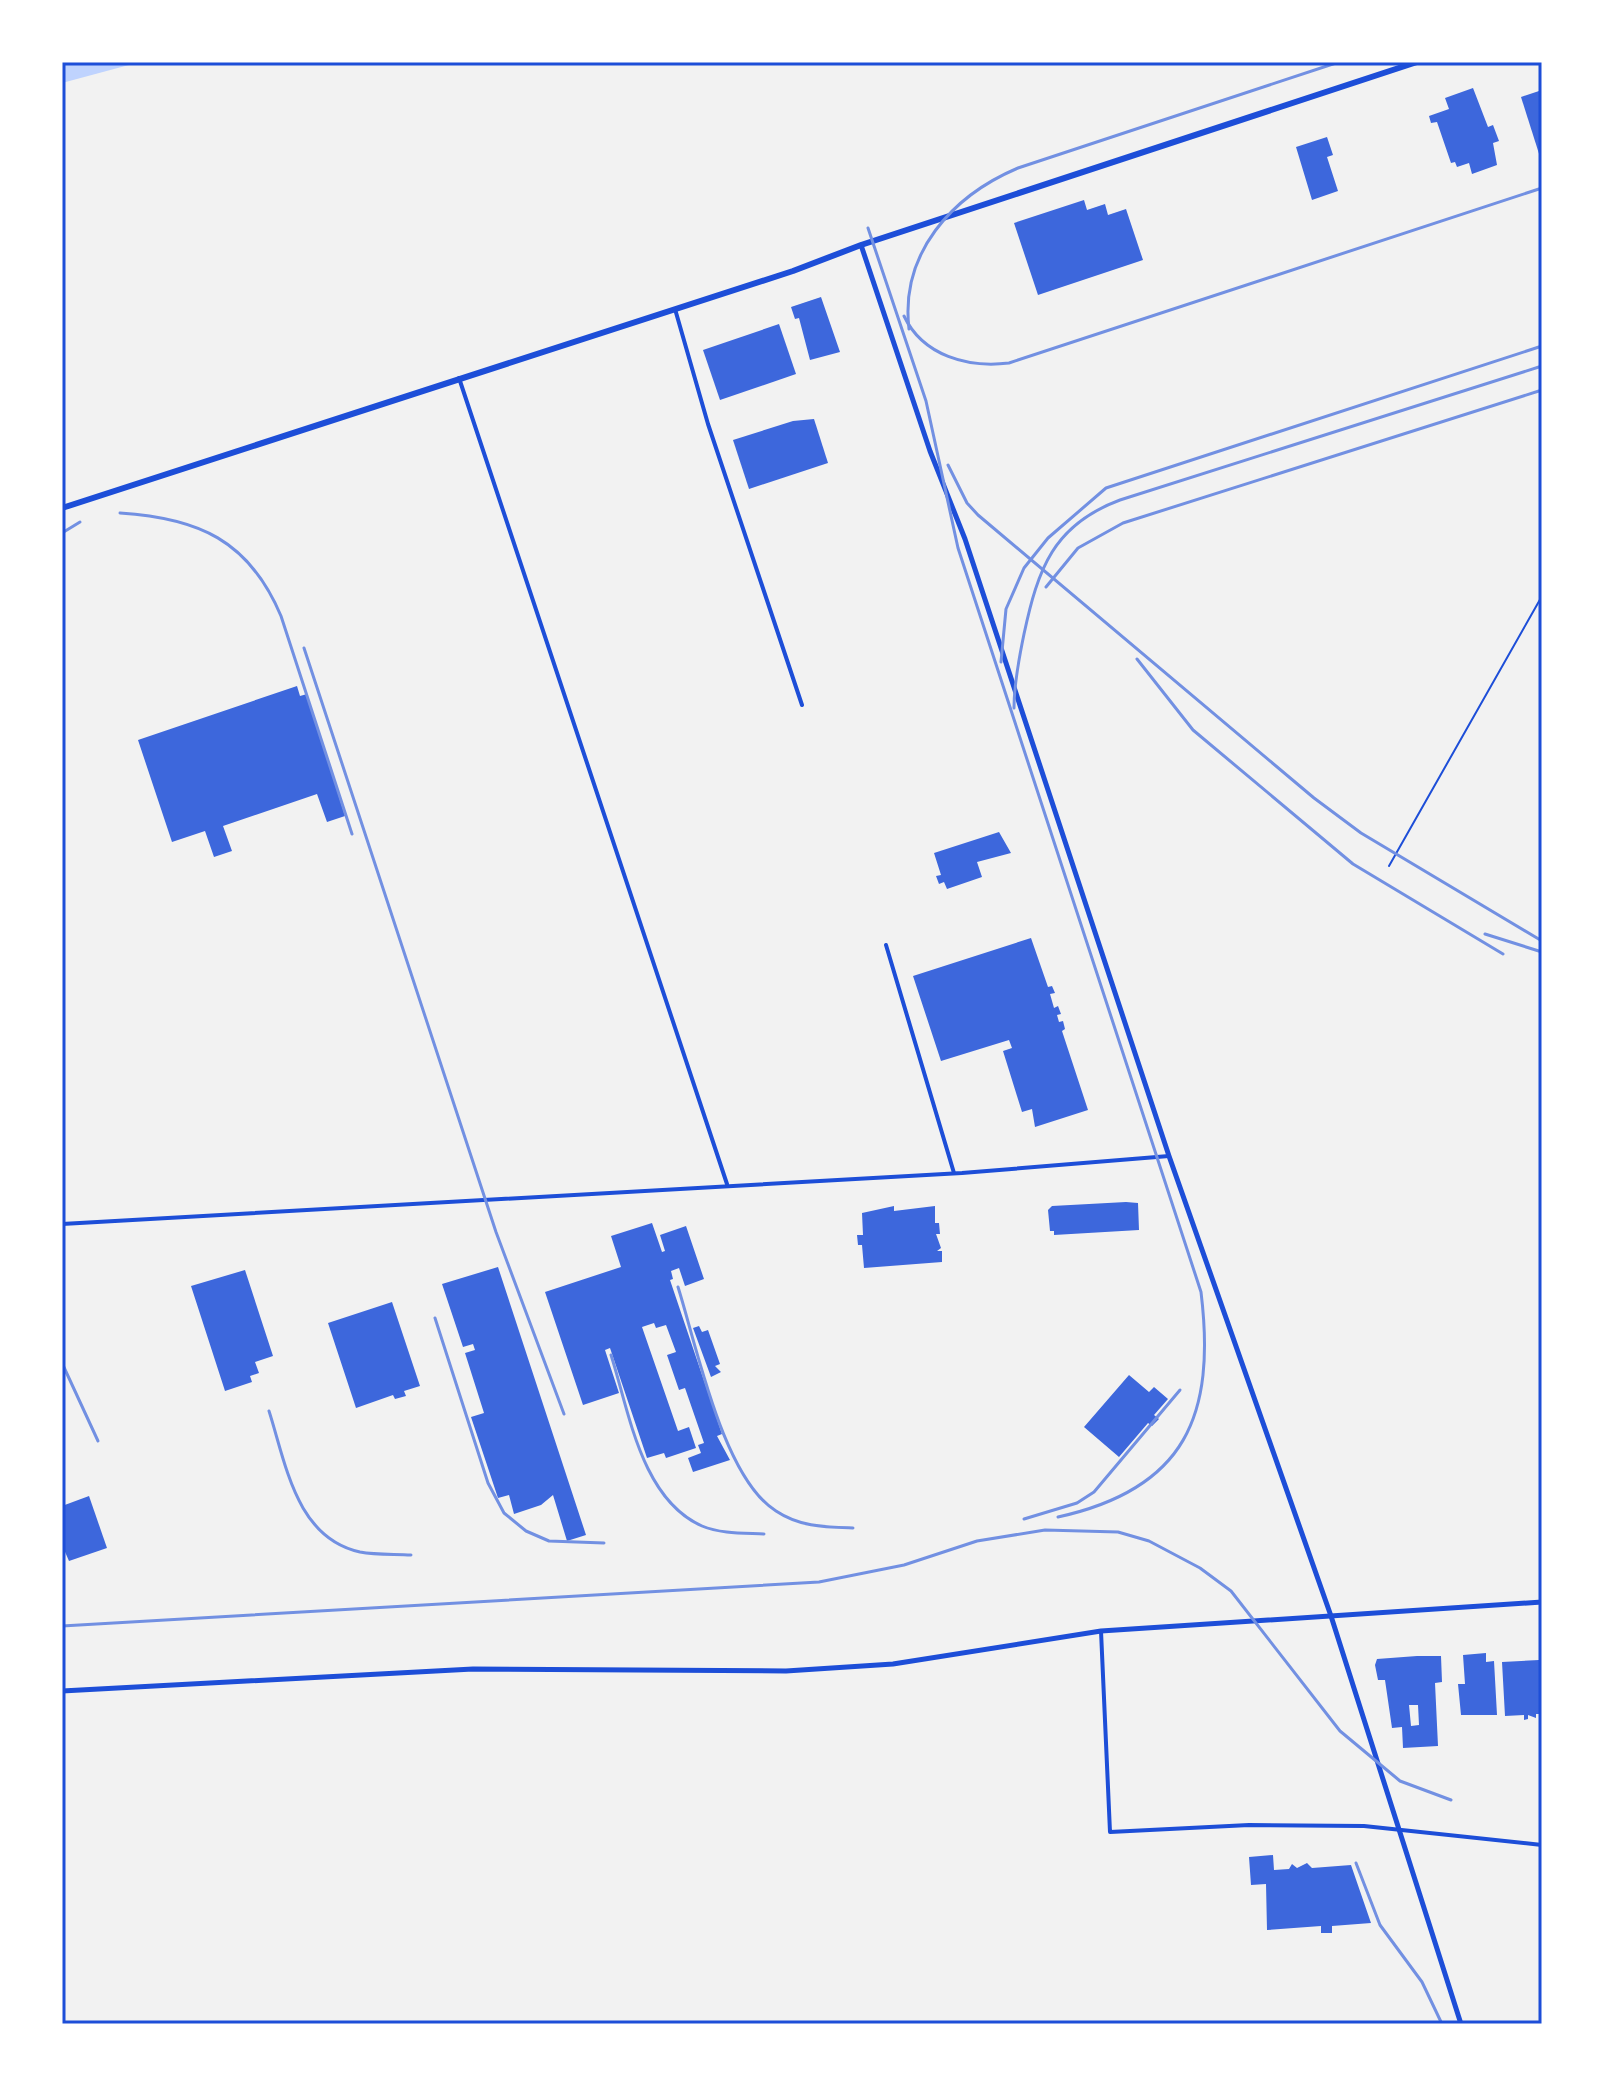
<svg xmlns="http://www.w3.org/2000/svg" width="1604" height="2086" viewBox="0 0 1604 2086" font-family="'Space Grotesk',sans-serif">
<rect width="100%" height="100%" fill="#f2f2f2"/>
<!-- water -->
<path fill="#bfd3fe" d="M62,62H140L62,83Z"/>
<!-- building -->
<g fill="#3d67dc" fill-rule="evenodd">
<path d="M1473,88L1488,127L1493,125L1499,141L1493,143L1497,165L1472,174L1469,163L1457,167L1455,162L1451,163L1437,122L1431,123L1429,116L1449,109L1445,98Z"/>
<path d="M1542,90V160H1541L1521,97Z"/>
<path d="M1327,137L1333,155L1327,157L1338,191L1312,200L1296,147Z"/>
<path d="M1084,200L1087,210L1105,204L1108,215L1126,209L1143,260L1038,295L1014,223Z"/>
<path d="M821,297L840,352L810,360L799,318L795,319L791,307Z"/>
<path d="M779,324L796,374L720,400L703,350Z"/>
<path d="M814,419L828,463L749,489L733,440L793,421Z"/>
<path d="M297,686L300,696L307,694L345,816L327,822L317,794L223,826L232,851L214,857L205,831L172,842L138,740Z"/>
<path d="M999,832L1011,853L977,862L982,877L947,889L944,882L939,884L936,876L941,875L934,853Z"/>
<path d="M1031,938L1048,987L1052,986L1055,993L1050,994L1054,1008L1058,1006L1061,1014L1057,1015L1059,1022L1063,1021L1065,1029L1062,1031L1088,1110L1035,1127L1032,1109L1022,1112L1003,1051L1012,1048L1009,1040L941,1061L913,976Z"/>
<path d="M1126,1202L1138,1203L1139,1230L1054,1235V1231H1050L1048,1210L1052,1206Z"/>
<path d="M894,1206V1211L935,1206V1223H939L940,1234H936L941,1248L937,1251H942V1262L864,1268L862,1245H858L857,1235H863L862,1213Z"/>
<path d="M652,1223L662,1252L665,1251L660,1235L686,1226L704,1279L685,1286L679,1268L671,1271L673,1279L670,1280L722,1434L717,1436L730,1460L693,1472L688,1458L701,1453L698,1445L704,1443L685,1388L679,1390L667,1355L676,1352L666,1325L656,1328L654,1323L642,1327L678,1431L689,1427L696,1448L666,1458L664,1453L647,1458L610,1348L605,1350L619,1393L583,1405L545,1292L621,1267L611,1236Z"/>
<path d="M498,1267L586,1535L567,1541L553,1495L541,1505L514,1514L509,1495L498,1498L471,1417L484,1413L465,1353L475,1350L473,1344L463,1347L442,1284Z"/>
<path d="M245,1270L273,1356L255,1362L259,1373L250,1376L252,1382L225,1391L191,1286Z"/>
<path d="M392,1302L420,1386L404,1391L406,1396L395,1399L393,1395L356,1408L328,1323Z"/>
<path d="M699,1326L702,1332L708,1330L720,1364L715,1366L721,1372L711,1377L693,1328Z"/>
<path d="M1129,1375L1149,1392L1154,1387L1168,1399L1154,1415L1159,1419L1152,1426L1148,1423L1119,1457L1084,1427Z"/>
<path d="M89,1496L107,1548L69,1561L62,1545V1506Z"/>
<path d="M1486,1653V1662L1494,1661L1497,1715H1461L1458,1684H1465L1463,1655Z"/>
<path d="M1417,1656H1441L1442,1682L1435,1683L1438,1746L1403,1748L1402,1727L1392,1728L1385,1680H1378L1375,1665L1377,1659ZM1409,1705H1418L1419,1725L1411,1726Z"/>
<path d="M1539,1660L1542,1714H1536V1718L1528,1715V1719L1524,1720V1715L1505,1716L1502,1662Z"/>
<path d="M1273,1855L1274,1870L1289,1869L1292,1864L1297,1868L1307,1863L1312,1868L1351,1865L1371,1923L1332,1926V1933H1321V1926L1267,1930L1266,1884L1251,1885L1249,1857Z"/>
</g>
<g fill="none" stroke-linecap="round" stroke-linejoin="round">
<!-- service -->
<path stroke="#1d4ed8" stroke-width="2" d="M1389,866L1542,596"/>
<!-- minor -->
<g stroke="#1d4ed8" stroke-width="4">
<path d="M675,309L708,424L802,705"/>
<path d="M459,378L727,1184"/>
<path d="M886,945L954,1173"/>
<path d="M62,1224L962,1173L1169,1156"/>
<path d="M1101,1631L1110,1832L1249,1825L1364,1826L1542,1845"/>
</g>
<!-- tertiary -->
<g stroke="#1d4ed8" stroke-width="5">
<path d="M861,245L930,451L965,539L1169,1156L1331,1616L1461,2024"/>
<path d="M62,1691L473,1669L786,1671L893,1664L1101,1631L1542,1602"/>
</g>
<!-- secondary -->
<path stroke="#1d4ed8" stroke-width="6" d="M62,508L793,271L861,245L1417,62"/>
<!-- rail -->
<g stroke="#7290e2" stroke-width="3">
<path d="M868,228L926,401L958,548L1201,1292C1216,1415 1186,1489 1058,1517"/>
<path d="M904,316C923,356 968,368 1009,363L1542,188"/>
<path d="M909,329C900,253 952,196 1018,168L1339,62"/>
<path d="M948,465L967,503L978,515L1314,798L1361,833L1542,941"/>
<path d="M120,513C198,518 249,540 281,616L352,834"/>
<path d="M62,533L80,522"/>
<path d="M1046,587L1078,548L1123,523L1542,390"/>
<path d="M304,648L496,1232L564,1414"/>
<path d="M1137,659L1193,730L1353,864L1503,954"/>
<path d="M1001,662L1006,609L1024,568L1048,538L1106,488L1542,346"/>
<path d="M1014,708C1014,683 1019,658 1024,634C1038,569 1053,525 1120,500L1542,366"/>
<path d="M1485,934L1542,952"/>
<path d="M678,1287C697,1347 723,1478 776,1511C800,1527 825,1527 853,1528"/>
<path d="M435,1318L488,1483L504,1513L526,1531L549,1541L604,1543"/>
<path d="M611,1355C629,1411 641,1499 702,1526C721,1534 744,1533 764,1534"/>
<path d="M62,1363L98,1441"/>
<path d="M269,1411C286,1464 296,1538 360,1552C376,1555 394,1554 411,1555"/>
<path d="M1024,1519L1077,1503L1094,1492L1180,1390"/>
<path d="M62,1626L819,1582L904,1565L977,1541L1045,1530L1118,1532L1149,1541L1200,1568L1231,1591L1340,1731L1400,1781L1451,1800"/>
<path d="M1356,1863L1380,1925L1422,1982L1442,2024"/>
</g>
</g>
<!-- border -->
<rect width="1604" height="2086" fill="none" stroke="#ffffff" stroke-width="128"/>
<rect x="64" y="64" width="1476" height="1958" fill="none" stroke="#1d4ed8" stroke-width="3"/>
</svg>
